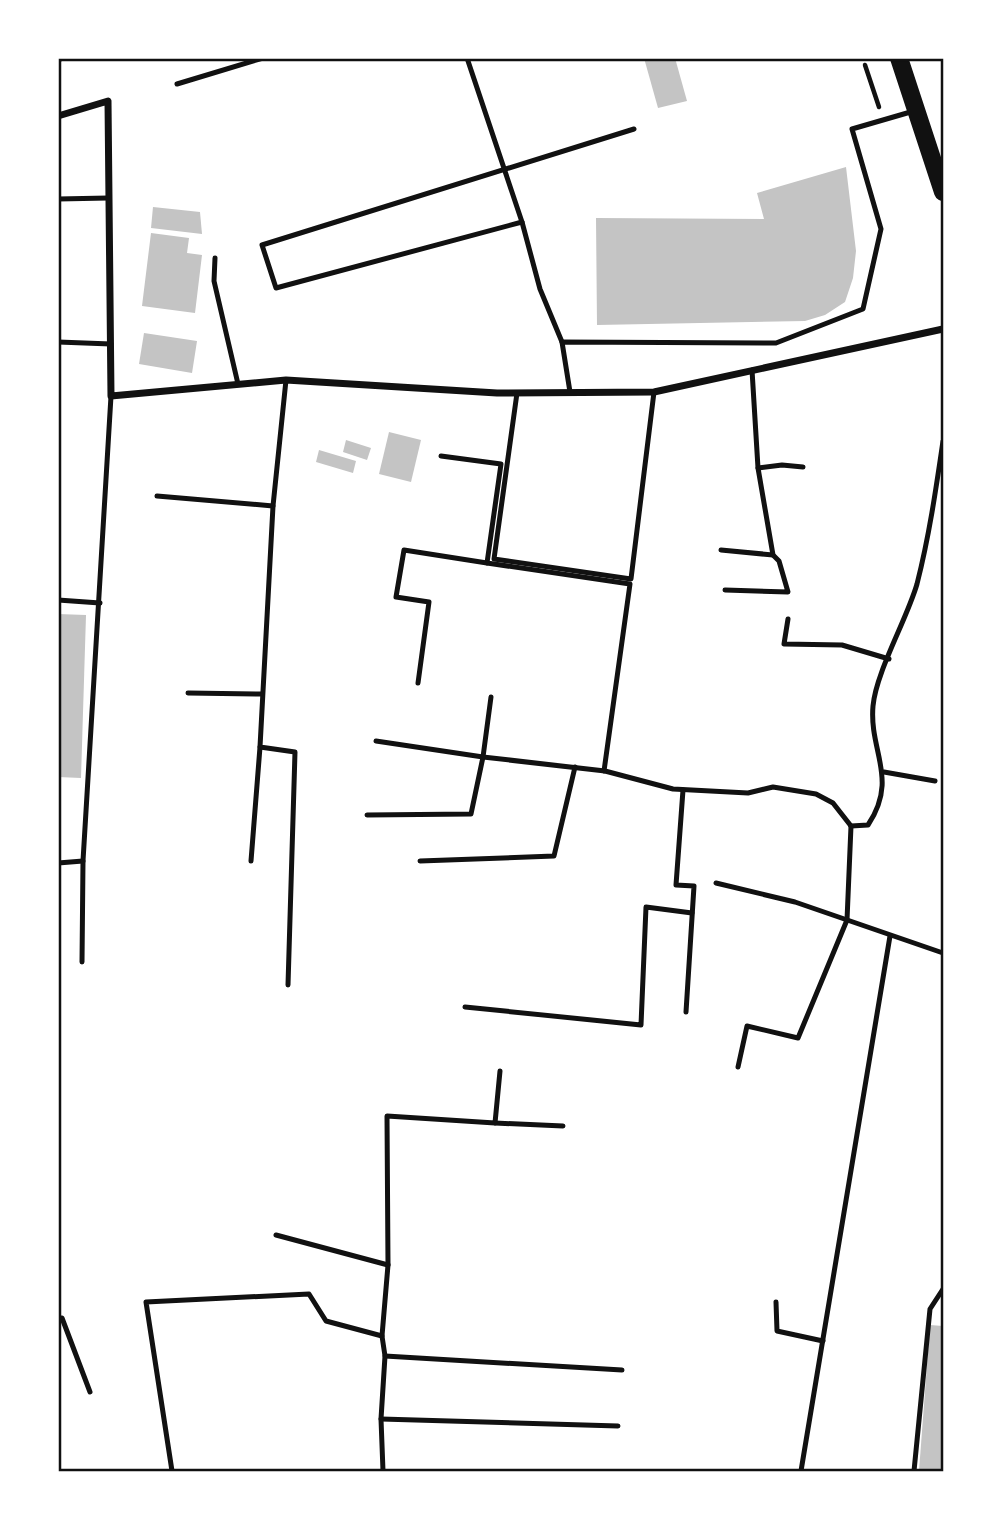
<svg xmlns="http://www.w3.org/2000/svg" width="1001" height="1529" viewBox="0 0 1001 1529" font-family="'Open Sans',sans-serif">
<rect width="100%" height="100%" fill="#fff"/>
<!-- building -->
<g fill="#c4c4c4">
<path d="M644,58H675L687,101L658,108Z"/>
<path d="M846,167L856,251L853,278L845,302L825,315L805,321L597,325L596,218L764,219L757,193Z"/>
<path d="M153,207L200,212L202,234L151,228Z"/>
<path d="M151,233L189,238L187,253L202,255L195,313L142,306Z"/>
<path d="M144,333L197,341L192,373L139,364Z"/>
<path d="M389,432L421,440L411,482L379,474Z"/>
<path d="M346,440L371,448L367,460L343,452Z"/>
<path d="M319,450L356,461L353,473L316,462Z"/>
<path d="M58,614L86,615L81,778L58,777Z"/>
<path d="M930,1325L943,1326V1471H919Z"/>
</g>
<g fill="none" stroke-linecap="round" stroke-linejoin="round">
<!-- path -->
<path stroke="#111" stroke-width="4.5" d="M865,65L879,107"/>
<!-- service -->
<g stroke="#111" stroke-width="5">
<path d="M467,58L522,222L540,289L562,342"/>
<path d="M177,84L263,58"/>
<path d="M58,199L108,198"/>
<path d="M522,222L276,288L262,245L634,129"/>
<path d="M215,258L214,281L238,384"/>
<path d="M58,342L111,344"/>
<path d="M286,380L273,506L260,747L295,752L288,985"/>
<path d="M570,392L562,342L776,343L863,309L881,229L852,129L914,111"/>
<path d="M517,393L494,559L631,579L654,392"/>
<path d="M441,456L501,464L487,563L630,584L604,771"/>
<path d="M758,468L782,465L803,467"/>
<path d="M157,496L273,506"/>
<path d="M721,550L773,555"/>
<path d="M725,590L788,592L779,561L773,555L758,468L752,370"/>
<path d="M58,600L100,603"/>
<path d="M788,619L784,644L842,645L889,659"/>
<path d="M418,683L429,602L396,597L404,550L487,563"/>
<path d="M188,693L261,694"/>
<path d="M376,741L483,757L605,771L673,789L748,793L773,787L816,794L833,803L851,826"/>
<path d="M884,772L935,781"/>
<path d="M683,790L676,885L694,886L686,1012"/>
<path d="M367,815L471,814L483,757L491,697"/>
<path d="M851,826L868,825C899,778 869,752 873,706C876,672 907,619 917,584C929,537 936,489 943,441"/>
<path d="M251,861L260,747"/>
<path d="M420,861L554,856L575,767"/>
<path d="M58,863L83,861"/>
<path d="M716,883L795,902L943,953"/>
<path d="M82,962L83,861L111,396"/>
<path d="M465,1007L641,1025L646,907L692,913"/>
<path d="M738,1067L747,1026L798,1038L847,920L851,826"/>
<path d="M495,1123L563,1126"/>
<path d="M276,1235L388,1265"/>
<path d="M776,1302L777,1331L823,1341"/>
<path d="M58,1319L62,1318L90,1392"/>
<path d="M385,1356L622,1370"/>
<path d="M381,1419L618,1426"/>
<path d="M172,1471L146,1302L309,1294L326,1321L382,1336"/>
<path d="M383,1471L381,1419L385,1356L382,1336L388,1265L387,1116L495,1123L500,1071"/>
<path d="M801,1471L890,936"/>
<path d="M914,1471L930,1309L943,1289"/>
</g>
<!-- minor -->
<g stroke="#111" stroke-width="7">
<path d="M58,58H60"/>
<path d="M58,116L108,101L111,396L286,380L497,393L654,392L943,329"/>
</g>
<!-- primary -->
<path stroke="#111" stroke-width="18" d="M899,58L943,192"/>
</g>
<!-- border -->
<rect width="1001" height="1529" fill="none" stroke="#ffffff" stroke-width="119"/>
<rect x="60" y="60" width="882" height="1410" fill="none" stroke="#111" stroke-width="2.5"/>
</svg>
